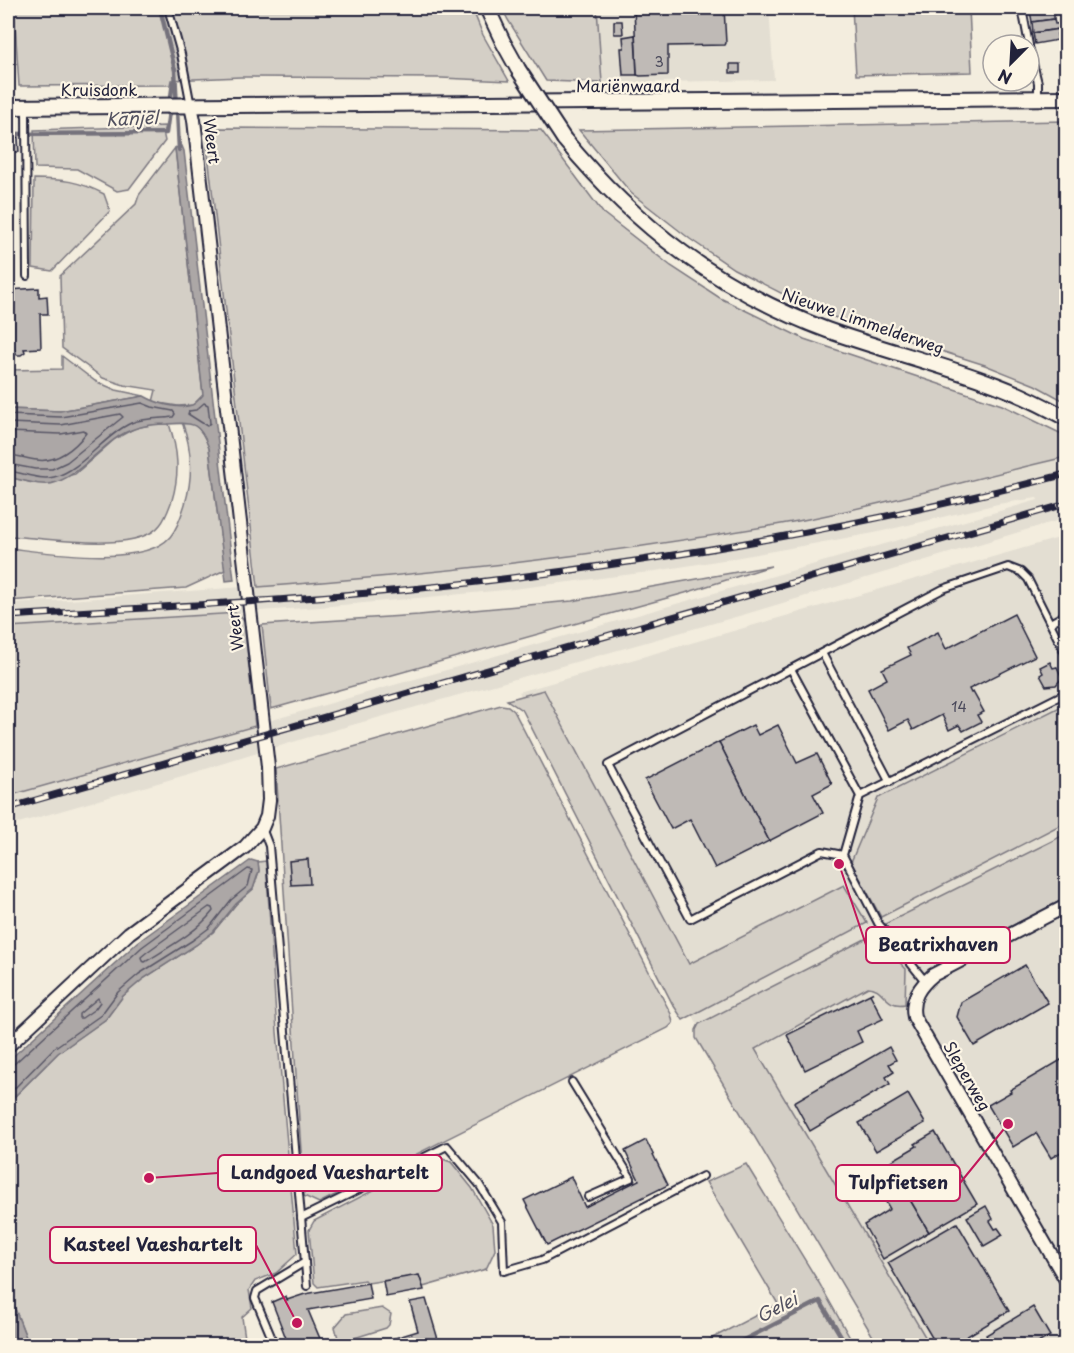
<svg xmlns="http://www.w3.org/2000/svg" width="1074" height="1353" viewBox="0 0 1074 1353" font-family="'Playpen Sans',sans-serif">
<rect width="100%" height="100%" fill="#f3edde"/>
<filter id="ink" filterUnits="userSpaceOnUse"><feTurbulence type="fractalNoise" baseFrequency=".0167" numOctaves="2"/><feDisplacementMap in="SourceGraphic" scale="12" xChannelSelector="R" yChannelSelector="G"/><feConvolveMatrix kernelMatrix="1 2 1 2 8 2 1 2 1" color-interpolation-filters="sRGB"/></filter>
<g filter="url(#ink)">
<!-- built -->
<g fill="#e3ded2">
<path d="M597,8H769L774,80L602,83Z"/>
<path d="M1066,457V518L746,614L306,738L196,772L8,826V796L1038,500L1037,498L998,504L874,533L723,560L649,572L505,590L320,607L8,627V603L70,600L337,580L421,572L659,544L799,520L905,498Z"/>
<path d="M1066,536V1345H881L704,1036L519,692Z"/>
</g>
<!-- green -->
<g fill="#d4cfc6" stroke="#7b7880" stroke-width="1.5">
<path d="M14,8H472L483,35L509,81L441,78L241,77L171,80L170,85L19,86Z"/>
<path d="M502,8H597L602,83L546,81L508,20Z"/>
<path d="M852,8H969L972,72L856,75Z"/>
<path d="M1066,121V402L1035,385L985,365L818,312L734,269L690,239L631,193L579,130Z"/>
<path d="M165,126L163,132L165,141L129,189L117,191L77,169L35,168L34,130Z"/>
<path d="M218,128L541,130L603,213L671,266L720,298L804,339L1002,405L1066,436V457C977,477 888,504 798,521C620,553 438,574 258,587L207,146L210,137Z"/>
<path d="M175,148L203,395L193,405L178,406L153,402L156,390L124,385L103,378L62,348L60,276L136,204L139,195Z"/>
<path d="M34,179C62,179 79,181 104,194L110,211L52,271L33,268Z"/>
<path d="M62,356L95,381L116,390L144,396L60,411L8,409V370L62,369Z"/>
<path d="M182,422C199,422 204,434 209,448L225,570L186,588L8,601V548C45,552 143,568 170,537C177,529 182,514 185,504C193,477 192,448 182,422Z"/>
<path d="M155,424H169C178,450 180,473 172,500C169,508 166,518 160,525C137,555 42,537 8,536V477L34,483L75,474L115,439L135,428Z"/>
<path d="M771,566L685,593L271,709L262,625L419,615L572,601Z"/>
<path d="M238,613L244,620L255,726L8,796V627Z"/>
<path d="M544,690L689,964L844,885L867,923L683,1020L672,1003L523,711L507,700Z"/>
<path d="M1066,704V822L881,917L851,862L878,798Z"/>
<path d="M501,705L508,706L514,711L671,1014L673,1023L668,1028L319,1203L304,1196L276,769Z"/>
<path d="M1066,834V898L939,963C907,959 903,947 885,924Z"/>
<path d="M266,861L277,1032L297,1254L276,1273L255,1281L249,1290L252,1308L242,1317L246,1345H29L8,1291V1103L58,1053L106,1019L123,996L143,979L196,945L213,932L236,904L253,889L259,871L258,862Z"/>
<path d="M873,935L906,969L905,1004C884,1008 885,987 868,987L755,1049L930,1345H878L696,1038V1030L699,1024Z"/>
<path d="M437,1157L451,1162L472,1188L493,1225L495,1250L486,1269L423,1287L419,1275L368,1283L365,1280L318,1287L314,1283L309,1230L314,1221Z"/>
<path d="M746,1164L819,1283L854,1345H699L778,1304L706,1182Z"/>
<path d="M382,1308L391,1314L389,1325L386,1328L348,1340L338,1338L335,1327L346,1314Z"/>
</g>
<!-- water -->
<g fill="#aca7a6" stroke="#75727b" stroke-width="1.5">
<path d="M182,146L184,151L234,580L226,581L209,448C200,423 194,422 168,424C158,424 147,425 137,428C105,437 88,470 57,482C43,488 22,480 8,477V409L60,411L144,396C156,403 178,410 192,405C196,403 200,398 203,395L175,148Z"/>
<path d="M251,860L258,862L259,871L253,889L236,904L213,932L196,945L143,979L123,996L106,1019L58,1053L8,1103V1061L138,942Z"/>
<path d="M8,1291L29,1345H8Z"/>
</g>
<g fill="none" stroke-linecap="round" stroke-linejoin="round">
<!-- shore -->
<g stroke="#595766" stroke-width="1.5">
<path d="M204,403L208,405L210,423L207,426L188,414L189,411L196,410Z"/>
<path d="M8,415L61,417L142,403L152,407L173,411L175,414L173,417C159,419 144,418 131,423C103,436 82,470 54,477C39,481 22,472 8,471"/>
<path d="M8,423L61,425L120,414L123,417L67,462L52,469H35L8,464"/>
<path d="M8,432L61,434L83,430L86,433C75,448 56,463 37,460C27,459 17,455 8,455"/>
<path d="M209,907L212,908L213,911C196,933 169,947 145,962L142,961L141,957L147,952Z"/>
<path d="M98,998L100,1002L95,1009L82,1018H79V1014Z"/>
<path d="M8,1065L14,1064L142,947L248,869L252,870L248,886L231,900L209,928L193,940L139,974L118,992L101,1015L54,1048L8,1095"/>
</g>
<!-- stream -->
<g stroke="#75727b" stroke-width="4.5">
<path d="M160,8L175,70"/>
<path d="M175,69L179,150"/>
<path d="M8,134L166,133L173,82"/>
<path d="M732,1346L820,1301L847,1346"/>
</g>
</g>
<!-- building -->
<g fill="#bfbab6" stroke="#22223b" stroke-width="1.5">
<path d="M634,8H724L726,43L725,45L668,46V75L640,76L637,75Z"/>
<path d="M1029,8H1056L1030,11Z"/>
<path d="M1056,8H1066V12L1054,13V19L1032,22L1030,11Z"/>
<path d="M1054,19L1055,24L1066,23V28L1033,33L1032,22Z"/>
<path d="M614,21H622L623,34H614Z"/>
<path d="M1066,28V33L1057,34L1058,40L1035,44L1033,33Z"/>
<path d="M635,35L637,75H623L621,48H624L623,37Z"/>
<rect x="730" y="64" width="10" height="9"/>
<path d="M18,137L19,152H8V138Z"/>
<path d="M39,288V297L47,296L48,314H40L41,348L24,349L25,352L21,355H17L14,349H8V290Z"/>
<path d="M1014,614L1035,656L969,689L971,693L973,692L984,712L977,715L981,722L963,731L959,725L949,730L942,715L913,730L908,720L889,730L868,689L887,679L882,669L911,655L907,648L938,632L946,649Z"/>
<path d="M1050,662L1053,668L1057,667L1062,678L1056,685L1046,686L1040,675L1043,673L1040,667Z"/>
<path d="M753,725L758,735L778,725L797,763L817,754L832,784L813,794L823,813L769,841L719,742Z"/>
<path d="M719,742L769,841L715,868L690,819L671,829L645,780Z"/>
<path d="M308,859L310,884L291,885L289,861Z"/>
<path d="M1025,965L1048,1003L974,1046L957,1017L961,1002Z"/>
<path d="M874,992L870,994L883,1019L857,1031L862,1042L805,1070L787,1035Z"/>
<path d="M889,1047L896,1060L889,1064L894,1072L886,1077L890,1084L810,1131L794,1102Z"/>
<path d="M1066,1057V1149L1051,1158L1036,1133L1013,1147L988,1105L1011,1092L1010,1090Z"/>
<path d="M908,1094L925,1123L876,1151L859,1123Z"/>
<path d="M935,1132L957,1170L909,1198L929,1232L883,1259L864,1225L890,1209L876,1185L895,1174L888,1163L917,1146L915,1144Z"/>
<path d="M646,1140L668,1185L547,1245L524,1200L571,1177L585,1207L639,1180L625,1151Z"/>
<path d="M957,1170L977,1204L929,1232L909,1198Z"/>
<path d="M986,1206L993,1219L990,1221L995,1229L998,1228L1003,1235L984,1246L967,1217Z"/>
<path d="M957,1223L1009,1311L951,1346H937L888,1263Z"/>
<path d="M419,1275L424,1290L386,1297L383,1281Z"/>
<path d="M368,1283L371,1299L308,1310L321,1341L319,1342L320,1346H289L272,1302L286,1296L287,1300L305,1294Z"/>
<path d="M426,1299L440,1346H369L418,1331L410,1302Z"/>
<path d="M1033,1307L1050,1336L1033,1346H992L986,1335Z"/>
</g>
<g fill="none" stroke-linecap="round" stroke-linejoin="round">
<!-- service casing -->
<g stroke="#22223b" stroke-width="10">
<g id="service">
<path d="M168,8L181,54L191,106"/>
<path d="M1022,8L1029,45"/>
<path d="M1029,47L1038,83V99"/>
<path d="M26,108L27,276"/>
<path d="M1066,614L1050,623L1066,655"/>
<path d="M822,653L890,782"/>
<path d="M791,669L860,796"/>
<path d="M262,828L269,846L307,1286"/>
<path d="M843,855L822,851L690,919L608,765L943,589L1008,567L1021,572L1028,579L1050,623"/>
<path d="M925,981L878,923L843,855L860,796L1066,693"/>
<path d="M572,1082L631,1178L588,1197"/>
<path d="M301,1218L447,1146L479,1184L502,1222L504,1271L542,1260L703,1176"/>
<path d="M275,1346L255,1298L257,1291L305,1262"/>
</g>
</g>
<!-- minor casing -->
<g stroke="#22223b" stroke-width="16">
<g id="minor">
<path d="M1066,906L933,975C920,986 910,999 914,1017L1066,1280"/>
<path d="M8,1046L129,933L245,847L253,838L262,828L267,816L269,800L268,767L194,120L191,106"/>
</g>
</g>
<!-- tertiary casing -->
<g stroke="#22223b" stroke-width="18">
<g id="tertiary">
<path d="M487,8L503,42L518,69"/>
<path d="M8,107L1066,98"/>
<path d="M564,139C638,228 718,289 827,330C883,350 941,364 996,385C1020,394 1044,406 1066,418"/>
</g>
</g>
<!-- service -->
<use href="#service" stroke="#fcf5e5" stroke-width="6"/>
<!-- minor -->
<use href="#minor" stroke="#fcf5e5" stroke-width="12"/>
<!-- tertiary -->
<use href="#tertiary" stroke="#fcf5e5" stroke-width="14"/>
<!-- rail casing -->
<g stroke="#22223b" stroke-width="7">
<g id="rail">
<path d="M8,616C152,607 298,601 442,586C652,563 862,527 1066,474"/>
<path d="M8,808L1066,504"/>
</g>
</g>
<!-- rail -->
<use href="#rail" stroke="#fcf5e5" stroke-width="4.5" stroke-dasharray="14" stroke-linecap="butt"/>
<!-- tertiary-bridge casing -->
<g stroke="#22223b" stroke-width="18" stroke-linecap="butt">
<path id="tertiary-bridge" d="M518,69L564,139"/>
</g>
<!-- tertiary-bridge -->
<use href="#tertiary-bridge" stroke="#fcf5e5" stroke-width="14"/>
</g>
</g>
<g text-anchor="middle" stroke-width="4.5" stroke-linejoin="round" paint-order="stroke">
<!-- number labels -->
<g font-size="14" fill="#49485a">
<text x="659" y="67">3</text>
<text x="959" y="712">14</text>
</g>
<!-- street labels -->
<g font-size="16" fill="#22223b" stroke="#fcf5e5">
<text x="628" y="92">Mariënwaard</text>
<text x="99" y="96">Kruisdonk</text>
<text transform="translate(212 141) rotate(83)" y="6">Weert</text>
<text transform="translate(863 321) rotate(19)" y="6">Nieuwe Limmelderweg</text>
<text transform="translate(235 628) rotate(-97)" y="6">Weert</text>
<text transform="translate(967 1076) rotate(60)" y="6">Sleperweg</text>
</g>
<!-- water labels -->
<g font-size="18" font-style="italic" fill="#525160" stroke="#fcf5e5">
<text transform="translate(132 119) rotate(-2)" y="6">Kanjel</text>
<text transform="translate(777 1308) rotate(-27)" y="6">Gelei</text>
</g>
</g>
<!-- callouts -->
<path fill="none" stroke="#c2185b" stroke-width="2" d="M839 864L866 945M149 1178L218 1173M1008 1124L960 1183M297 1323L256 1245"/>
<g fill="#c2185b" stroke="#fcf5e5" stroke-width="2">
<circle cx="839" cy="864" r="6"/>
<circle cx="149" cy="1178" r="6"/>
<circle cx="1008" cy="1124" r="6"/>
<circle cx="297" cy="1323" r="6"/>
</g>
<g fill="#fcf5e5" stroke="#c2185b" stroke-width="2">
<rect x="866" y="927" width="144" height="36" rx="6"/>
<rect x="218" y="1155" width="224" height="36" rx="6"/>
<rect x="836" y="1165" width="124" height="36" rx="6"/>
<rect x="50" y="1227" width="206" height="36" rx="6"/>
</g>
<g font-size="18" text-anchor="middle" font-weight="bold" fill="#22223b">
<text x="938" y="951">Beatrixhaven</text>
<text x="330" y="1179">Landgoed Vaeshartelt</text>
<text x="898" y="1189">Tulpfietsen</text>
<text x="153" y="1251">Kasteel Vaeshartelt</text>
</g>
<!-- margin -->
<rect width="1074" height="1353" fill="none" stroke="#fcf5e5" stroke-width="30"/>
<rect x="15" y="15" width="1044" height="1323" fill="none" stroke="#22223b" stroke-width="2" filter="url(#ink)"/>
<!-- north arrow -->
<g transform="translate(1011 63) rotate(204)"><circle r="28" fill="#fcf5e5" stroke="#a5a1a1" stroke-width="1.5"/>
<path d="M0-4.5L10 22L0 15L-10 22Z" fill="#22223b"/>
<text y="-9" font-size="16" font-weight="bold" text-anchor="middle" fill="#22223b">N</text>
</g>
</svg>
